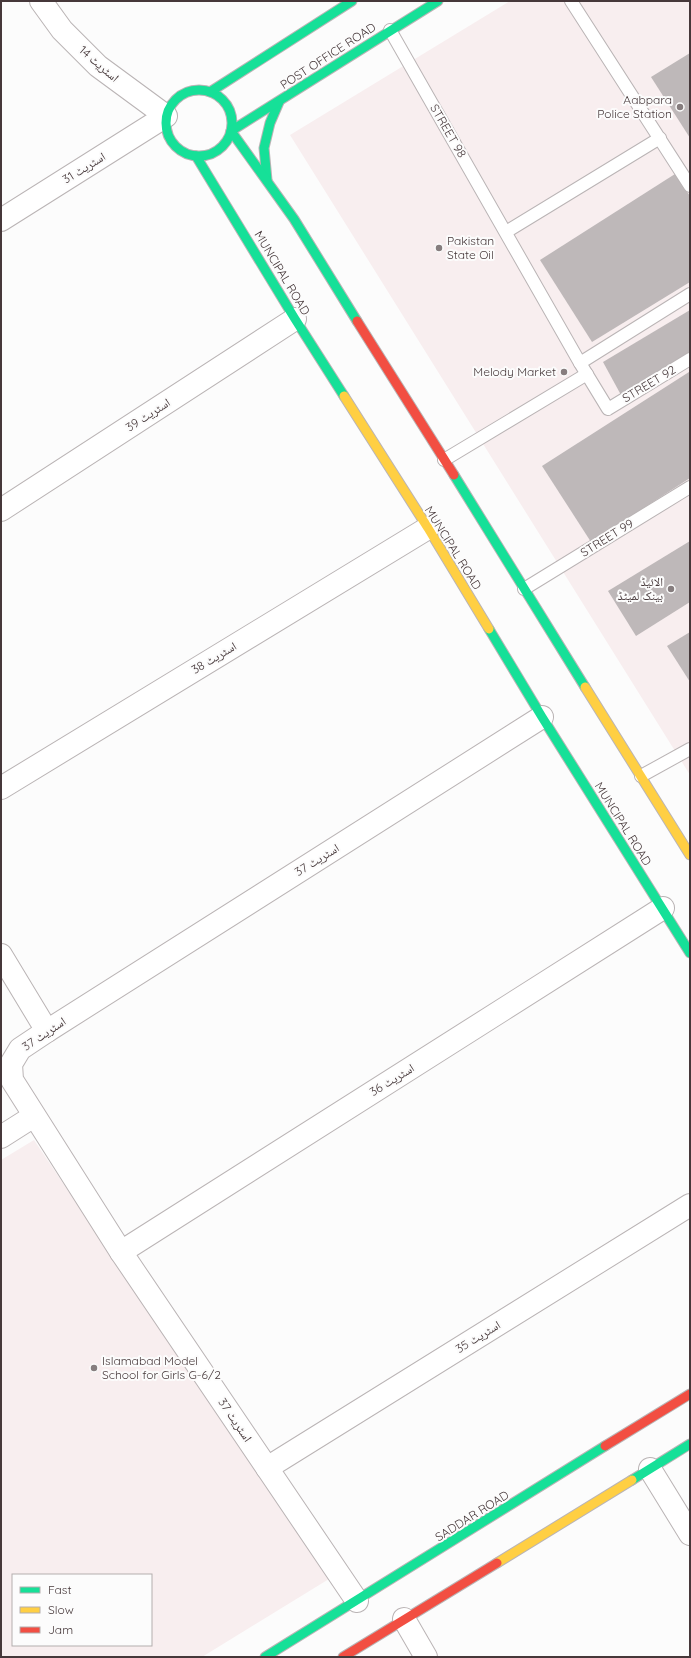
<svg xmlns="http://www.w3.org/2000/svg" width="691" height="1658" viewBox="0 0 691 1658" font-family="Quicksand,'Noto Naskh Arabic',sans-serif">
<rect width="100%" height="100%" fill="#fcfcfc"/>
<!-- built -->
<g fill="#f8eeef" fill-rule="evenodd">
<path d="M510,1H690V775L290,135Z"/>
<path d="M34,1140L329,1579L202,1657H1V1160ZM13,1575H151V1645H13Z"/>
</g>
<!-- building -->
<g fill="#beb8b9">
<path d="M690,53V138L651,77Z"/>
<path d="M675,174L690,196V282L592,342L540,260Z"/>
<path d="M690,310V352L621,395L603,362Z"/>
<path d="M689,372L690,373V478L591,542L542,466Z"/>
<path d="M690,541V602L636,636L608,591Z"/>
<path d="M690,632V682L667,646Z"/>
</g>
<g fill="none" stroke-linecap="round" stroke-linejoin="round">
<!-- lane casing -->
<g stroke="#bab4b5" stroke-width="14">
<g id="lane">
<path d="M571,1L690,186"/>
<path d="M390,30L580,363L608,409L690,359"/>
<path d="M506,232L660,138"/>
<path d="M580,363L690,294"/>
<path d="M444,460L587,374"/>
<path d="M524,589L690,487"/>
<path d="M641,776L690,749"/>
</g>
</g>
<!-- street casing -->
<g stroke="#bab4b5" stroke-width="24">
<g id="street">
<path d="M1,220L166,116L98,66L62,30L41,1"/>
<path d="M1,510L295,319"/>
<path d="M1,788L428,528"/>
<path d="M1,955L47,1031"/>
<path d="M1,1137L34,1116"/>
<path d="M121,1252L663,908"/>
<path d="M267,1468L690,1205"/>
<path d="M650,1469L690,1534"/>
<path d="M357,1601L121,1252L12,1080L11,1064L20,1049L47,1031L542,717"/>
<path d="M404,1619L426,1657"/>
</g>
</g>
<!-- fast casing -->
<g stroke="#bab4b5" stroke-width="11">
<g id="fast">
<circle cx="199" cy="123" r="33"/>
<path d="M210,92L352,1"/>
<path d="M196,156L295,319L344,396"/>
<path d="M267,180L264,148L270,123L279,102"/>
<path d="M357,321L294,219L231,131L438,1"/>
<path d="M454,475L585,687"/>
<path d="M489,629L542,717L690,953"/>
<path d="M632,1480L690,1444"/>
<path d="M265,1657L605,1446"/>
</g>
</g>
<!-- slow casing -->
<g stroke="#bab4b5" stroke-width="11">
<g id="slow">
<path d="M344,396L428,528L489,629"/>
<path d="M585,687L690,855"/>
<path d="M497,1563L632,1480"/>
</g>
</g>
<!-- jam casing -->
<g stroke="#bab4b5" stroke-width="11">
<g id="jam">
<path d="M357,321L454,475"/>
<path d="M605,1446L690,1394"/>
<path d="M343,1657L497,1563"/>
</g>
</g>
<!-- lane -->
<use href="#lane" stroke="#fff" stroke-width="12"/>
<!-- street -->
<use href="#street" stroke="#fff" stroke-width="22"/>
<!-- fast -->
<use href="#fast" stroke="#16e098" stroke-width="9"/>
<!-- slow -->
<use href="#slow" stroke="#ffcf43" stroke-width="9"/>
<!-- jam -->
<use href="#jam" stroke="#f24e42" stroke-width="9"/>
</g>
<!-- markers -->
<g fill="#867d7e" stroke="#fcfcfc" stroke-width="1.5">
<circle cx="680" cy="107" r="4"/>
<circle cx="439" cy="248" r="4"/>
<circle cx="564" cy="372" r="4"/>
<circle cx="671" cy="589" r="4"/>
<circle cx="94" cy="1368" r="4"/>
</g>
<g text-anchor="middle" stroke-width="4" stroke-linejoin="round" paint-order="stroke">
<!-- street labels -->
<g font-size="12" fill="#46383a" stroke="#fcfcfc">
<text transform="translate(328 56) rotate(-33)" y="4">POST OFFICE ROAD</text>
<text transform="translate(99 64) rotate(41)" y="4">اسٹریٹ 14</text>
<text transform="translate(448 131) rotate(60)" y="4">STREET 98</text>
<text transform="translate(84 168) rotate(-32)" y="4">اسٹریٹ 31</text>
<text transform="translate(282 273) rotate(59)" y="4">MUNCIPAL ROAD</text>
<text transform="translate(649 384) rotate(-31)" y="4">STREET 92</text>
<text transform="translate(148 415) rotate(-33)" y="4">اسٹریٹ 39</text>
<text transform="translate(607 538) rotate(-32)" y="4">STREET 99</text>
<text transform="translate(453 548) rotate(58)" y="4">MUNCIPAL ROAD</text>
<text transform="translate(214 658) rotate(-31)" y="4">اسٹریٹ 38</text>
<text transform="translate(623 824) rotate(58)" y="4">MUNCIPAL ROAD</text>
<text transform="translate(317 860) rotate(-32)" y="4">اسٹریٹ 37</text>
<text transform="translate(44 1034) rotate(-34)" y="4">اسٹریٹ 37</text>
<text transform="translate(392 1080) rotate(-32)" y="4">اسٹریٹ 36</text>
<text transform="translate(478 1337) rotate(-32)" y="4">اسٹریٹ 35</text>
<text transform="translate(235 1420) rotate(56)" y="4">اسٹریٹ 37</text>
<text transform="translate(472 1516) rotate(-32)" y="4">SADDAR ROAD</text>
</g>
<!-- poi labels -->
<g font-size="12" fill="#46383a" stroke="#fcfcfc" text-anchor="end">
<text x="672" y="104">Aabpara<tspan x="672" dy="14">Police Station</tspan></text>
<text x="447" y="245" text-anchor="start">Pakistan<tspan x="447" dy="14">State Oil</tspan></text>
<text x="556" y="376">Melody Market</text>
<text x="663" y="586">الائیڈ<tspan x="663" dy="14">بینک لمیٹڈ</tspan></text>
<text x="102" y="1365" text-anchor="start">Islamabad Model<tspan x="102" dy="14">School for Girls G-6/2</tspan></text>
</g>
</g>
<!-- border -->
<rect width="691" height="1658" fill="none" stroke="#46383a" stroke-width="4"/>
<!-- legend -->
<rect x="12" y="1574" width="140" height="72" fill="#fcfcfc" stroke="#b3aeae"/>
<rect x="20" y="1587" width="20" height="6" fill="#16e098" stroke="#b3aeae"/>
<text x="48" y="1594" font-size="12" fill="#46383a">Fast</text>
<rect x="20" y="1607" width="20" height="6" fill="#ffcf43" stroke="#b3aeae"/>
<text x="48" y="1614" font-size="12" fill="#46383a">Slow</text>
<rect x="20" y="1627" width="20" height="6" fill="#f24e42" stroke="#b3aeae"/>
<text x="48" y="1634" font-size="12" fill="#46383a">Jam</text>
</svg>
